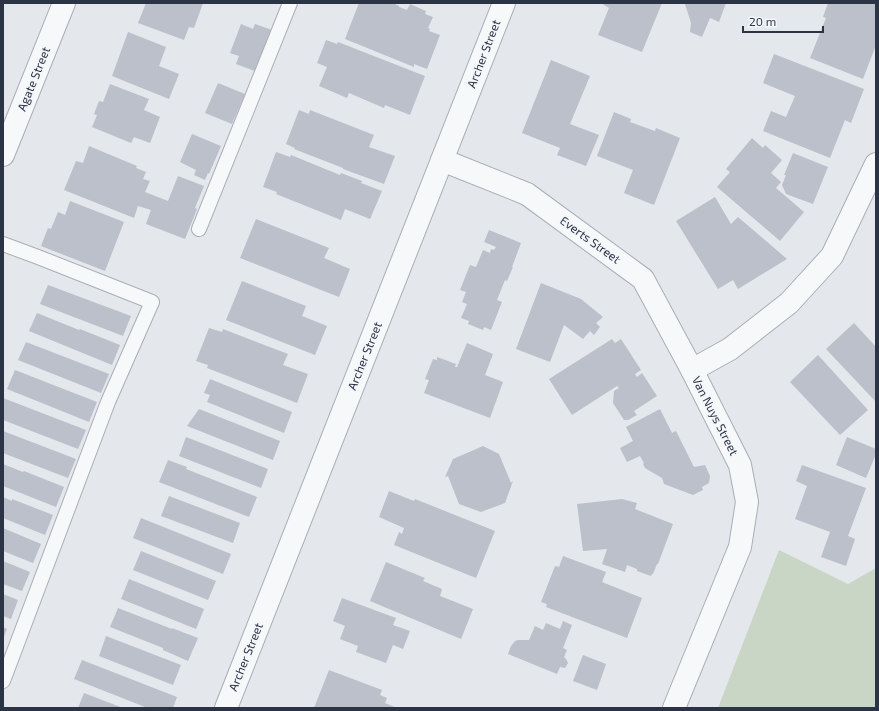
<svg xmlns="http://www.w3.org/2000/svg" width="879" height="711" viewBox="0 0 879 711" font-family="'Exo 2',sans-serif">
<rect width="100%" height="100%" fill="#e4e7ec"/>
<!-- green -->
<path fill="#c9d6c5" d="M779,550L848,584L876,568V708H718Z"/>
<!-- building -->
<g fill="#bbc0ca">
<path d="M146,3H203L194,28L189,27L184,40L138,23Z"/>
<path d="M359,3H393L399,6V7L407,10L410,4L426,11L425,14L433,17L428,28L430,29L429,31L440,35L427,69L414,64V67L345,39Z"/>
<path d="M601,3H662L642,52L598,35L609,8Z"/>
<path d="M682,3H726L719,22L710,18L702,37L690,32L691,23L685,4Z"/>
<path d="M828,3H876V45L863,79L810,58L826,18L823,17Z"/>
<path d="M241,24L253,29L255,24L272,30L257,72L236,64L239,56L230,53Z"/>
<path d="M128,32L166,47L159,66L179,74L169,99L112,76Z"/>
<path d="M326,40L337,44L338,42L425,76L410,115L385,105L384,108L349,93L347,98L319,86L327,67L317,63Z"/>
<path d="M774,54L864,89L851,123L845,120L830,158L763,131L771,111L786,117L795,96L763,83Z"/>
<path d="M551,60L590,76L570,124L599,135L586,166L557,155L560,148L522,133Z"/>
<path d="M218,83L245,94L232,124L205,113Z"/>
<path d="M110,84L149,99L144,110L160,117L150,143L134,137L131,143L92,127L97,115L94,114L99,101L103,102Z"/>
<path d="M299,110L309,114L310,110L374,135L369,147L395,156L384,184L343,169V168L294,149L295,148L286,144Z"/>
<path d="M614,112L631,119L630,122L655,131L656,128L680,138L654,205L624,193L633,170L597,156Z"/>
<path d="M192,134L221,146L209,174L208,173L205,180L194,175L196,170L180,162Z"/>
<path d="M752,138L763,148L765,145L782,160L771,173L781,182L776,188L804,212L780,241L717,187L730,172L726,169Z"/>
<path d="M89,146L137,166L136,168L146,172L143,179L150,181L145,192L168,201L178,176L204,186L195,208L197,209L185,239L146,224L151,210L138,206L134,218L64,190L76,161L83,163Z"/>
<path d="M276,152L290,157L291,155L340,175L341,173L362,181L361,183L382,191L370,219L345,209L341,220L276,194L277,192L263,187Z"/>
<path d="M793,153L828,167L813,204L786,194L782,185L786,175H784Z"/>
<path d="M715,197L731,224L738,217L787,259L738,289L733,280L718,289L676,221Z"/>
<path d="M70,201L124,222L105,271L41,246L48,228L51,229L58,212L65,215Z"/>
<path d="M256,219L329,248L324,258L350,269L339,297L240,258Z"/>
<path d="M489,230L521,243L512,267H513L507,281L505,280L497,300L502,302L491,330L484,327L483,330L468,324L469,321L461,318L467,304L462,302L466,292L460,290L470,265L476,267L483,250L490,253L491,249L494,250L496,247L484,242Z"/>
<path d="M242,281L306,306L302,316L327,326L315,355L226,320Z"/>
<path d="M541,283L581,299L603,317L596,323L600,327L594,335L590,331L583,339L564,325L550,362L516,349Z"/>
<path d="M48,285L131,316L123,336L40,304Z"/>
<path d="M37,313L79,330L80,329L120,345L112,365L29,331Z"/>
<path d="M854,323L876,347V402L826,349Z"/>
<path d="M209,328L222,332L223,329L288,354L283,365L308,374L297,403L207,368L208,365L196,361Z"/>
<path d="M612,339L615,343L621,339L641,370L635,374L637,377L642,373L657,396L634,411L637,415L628,420H624L613,403L614,391L619,388L617,386L572,415L549,379Z"/>
<path d="M26,342L109,374L101,393L18,360Z"/>
<path d="M467,343L493,354L485,375L503,382L490,418L424,393L429,380L425,379L433,359L437,360V357L456,364L455,367H457Z"/>
<path d="M818,355L868,410L840,435L790,382Z"/>
<path d="M15,370L97,402L89,422L7,389Z"/>
<path d="M210,379L292,412L284,433L207,402L210,395L204,393Z"/>
<path d="M3,398L86,430L78,449L3,420Z"/>
<path d="M199,409L280,441L273,460L187,426Z"/>
<path d="M660,409L672,433L676,431L694,467L705,465L710,476L709,483L702,487L703,490L693,495L664,484L662,478L645,468L643,464L644,463L640,456L627,462L620,448L633,441L626,427Z"/>
<path d="M3,431L76,459L68,478L3,453Z"/>
<path d="M186,437L268,469L261,488L179,456Z"/>
<path d="M847,437L876,449V454L866,478L836,465Z"/>
<path d="M483,446L499,454L511,483L513,481L505,503L481,512L459,504L448,476L445,477L453,459Z"/>
<path d="M168,460L187,467L186,469L257,497L249,517L159,482Z"/>
<path d="M3,464L23,472L24,471L64,487L56,507L3,486Z"/>
<path d="M802,465L866,488L848,536L855,539L846,566L821,557L830,532L795,519L807,486L796,481Z"/>
<path d="M389,491L414,501L415,499L495,531L476,578L394,545L399,532L402,534L404,528L379,517Z"/>
<path d="M169,496L240,523L233,543L161,516Z"/>
<path d="M3,497L12,501V499L53,515L45,535L3,518Z"/>
<path d="M622,499L637,503L635,509L673,524L658,564H657L653,574H652L651,576L637,571V569L627,565L625,572L602,564L607,549L583,551L577,504Z"/>
<path d="M141,518L231,554L223,574L133,538Z"/>
<path d="M3,528L41,544L33,563L3,551Z"/>
<path d="M141,551L216,581L208,600L133,570Z"/>
<path d="M563,556L606,572L602,582L642,598L627,638L546,607L547,604L541,602L555,566L559,567Z"/>
<path d="M3,561L30,572L22,591L3,584Z"/>
<path d="M386,562L425,578L423,581L442,589L440,596L473,609L461,639L370,601Z"/>
<path d="M129,579L204,609L196,629L121,599Z"/>
<path d="M3,594L18,600L11,619L3,616Z"/>
<path d="M342,598L396,618L393,625L410,631L403,649L393,645L386,663L356,652L358,646L340,639L345,626L333,621Z"/>
<path d="M118,608L172,629V628L198,638L188,661L163,650V648L110,627Z"/>
<path d="M563,621L572,625L563,648L567,650L564,657L566,659L568,663L565,668L560,667L557,674L508,654L511,646L515,641L518,640H529L535,626L543,630L546,623L560,629Z"/>
<path d="M3,627L7,629L3,639Z"/>
<path d="M106,636L181,665L173,685L99,656Z"/>
<path d="M583,655L606,664L597,690L573,681Z"/>
<path d="M82,660L177,697L173,708H145V707L74,679Z"/>
<path d="M329,670L382,690L380,695L387,698L385,703L397,708H314Z"/>
<path d="M84,693L123,708H78Z"/>
</g>
<g fill="none" stroke-linecap="round" stroke-linejoin="round">
<!-- service casing -->
<g stroke="#a9aeb7" stroke-width="16">
<g id="service">
<path d="M199,229L290,3"/>
<path d="M3,244L38,257L152,302L108,402L3,681"/>
</g>
</g>
<!-- minor casing -->
<g stroke="#a9aeb7" stroke-width="24">
<g id="minor">
<path d="M3,155L64,3"/>
<path d="M442,160L527,194L643,279L692,370L740,465L747,502L740,547L674,708"/>
<path d="M692,370L730,349L789,303L832,256L876,164"/>
<path d="M226,708L504,3"/>
</g>
</g>
<!-- service -->
<use href="#service" stroke="#f7f8fa" stroke-width="14"/>
<!-- minor -->
<use href="#minor" stroke="#f7f8fa" stroke-width="22"/>
</g>
<g text-anchor="middle" stroke-width="3.5" stroke-linejoin="round" paint-order="stroke">
<!-- street labels -->
<g font-size="12" fill="#2b3445" stroke="#f4f6f9">
<text transform="translate(484 54) rotate(-69)" y="4">Archer Street</text>
<text transform="translate(34 79) rotate(-68)" y="4">Agate Street</text>
<text transform="translate(590 240) rotate(36)" y="4">Everts Street</text>
<text transform="translate(365 356) rotate(-68)" y="4">Archer Street</text>
<text transform="translate(715 416) rotate(63)" y="4">Van Nuys Street</text>
<text transform="translate(246 657) rotate(-68)" y="4">Archer Street</text>
</g>
</g>
<!-- border -->
<rect width="879" height="711" fill="none" stroke="#2b3445" stroke-width="8"/>
<!-- scale -->
<path d="M743 26v6h80v-6" fill="none" stroke="#2b3445" stroke-width="2"/>
<text x="749" y="26" font-size="12" fill="#2b3445" stroke="#f4f6f9" stroke-width="3" paint-order="stroke">20 m</text>
</svg>
